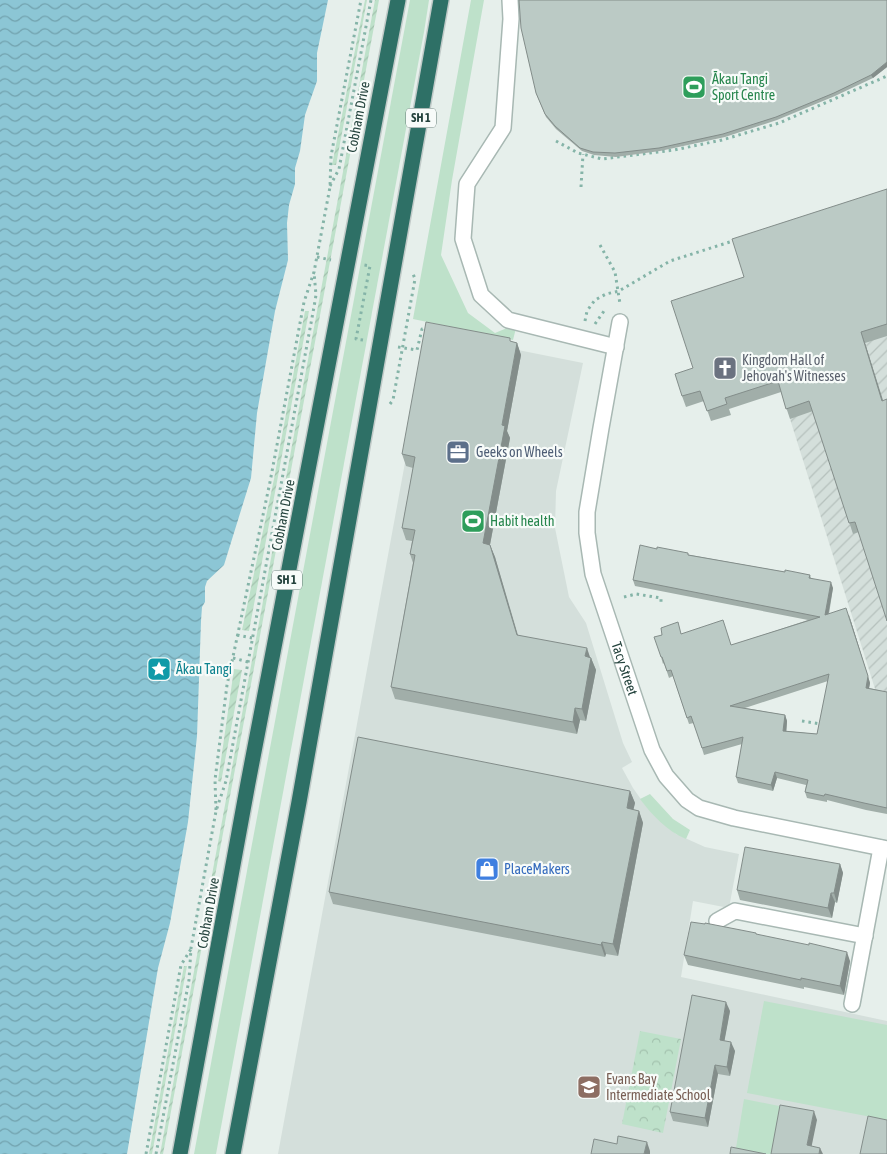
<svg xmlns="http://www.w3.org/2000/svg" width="887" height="1154" viewBox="0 0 887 1154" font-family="'Asap Condensed',sans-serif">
<defs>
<pattern id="industrial-furrows" width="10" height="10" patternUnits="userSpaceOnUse" patternTransform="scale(1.25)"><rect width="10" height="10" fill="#d4dfdb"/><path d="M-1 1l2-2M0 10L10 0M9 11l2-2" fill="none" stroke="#b6c1bd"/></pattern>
<pattern id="park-crowns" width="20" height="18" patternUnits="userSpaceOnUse" patternTransform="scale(1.25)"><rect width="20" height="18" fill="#bee1ca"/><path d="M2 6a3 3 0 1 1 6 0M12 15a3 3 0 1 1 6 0" fill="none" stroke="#a3c2ae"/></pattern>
<pattern id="garden-furrows" width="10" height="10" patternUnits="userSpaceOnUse" patternTransform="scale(1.25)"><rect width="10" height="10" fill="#bee1ca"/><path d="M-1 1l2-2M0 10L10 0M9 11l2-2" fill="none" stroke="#a3c2ae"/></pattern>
<pattern id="water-waves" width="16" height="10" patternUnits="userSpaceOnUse" patternTransform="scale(1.25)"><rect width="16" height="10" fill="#8cc6d5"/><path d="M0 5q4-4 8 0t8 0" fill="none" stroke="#72a2ae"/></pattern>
</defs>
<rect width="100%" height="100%" fill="#e6efeb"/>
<!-- built -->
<path fill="#d4dfdb" d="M429,332L583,363L556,491L555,528L569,597L586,623L623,743L632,762L622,768L633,788L645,805L657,818L676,834L705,847L739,854L729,908L693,901L681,977L887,1021V1154H278Z"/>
<!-- industrial -->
<path fill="url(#industrial-furrows)" d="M887,201V694L876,692L790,419Z"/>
<!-- grass -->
<g fill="#bee1ca">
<path d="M410,0H429L424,32L216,1154H194Z"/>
<path d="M471,0H484L452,180L441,255L468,313L495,333L512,326L516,328L513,340L413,319Z"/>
<path d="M650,794L673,819L690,830L686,839C667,831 652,815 640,799Z"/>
<path d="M764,1001L887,1025V1120L747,1093Z"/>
<path d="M744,1099L784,1107L775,1154H735Z"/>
</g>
<!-- park -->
<path fill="url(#park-crowns)" d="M640,1031L681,1039L663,1133L622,1124Z"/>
<!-- garden -->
<g fill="url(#garden-furrows)">
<path d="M365,0H367L336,165H332Z"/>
<path d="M375,0H379L163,1154H160Z"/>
<path d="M305,311H309L249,631L242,630L274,479Z"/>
<path d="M234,669L242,670L221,782L218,781Z"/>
<path d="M184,966H187L152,1154H149Z"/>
</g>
<!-- water -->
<path fill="url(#water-waves)" d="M0,0H328L317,53V81L305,115L300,151L295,168V184L289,205L287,223L288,260L275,311L257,413L251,478L224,565L207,581L205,587V602L202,607L201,621L197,736L188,822L170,923L158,968L127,1154H0Z"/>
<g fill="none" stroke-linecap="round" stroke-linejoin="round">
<!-- minor casing -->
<g stroke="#a8b8b3" stroke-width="18">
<g id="minor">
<path d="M510,0L511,19L503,128L467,184L463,239L481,295L508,320L616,347"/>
<path id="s1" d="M620,322L601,428L587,512V533L593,574L652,750L666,776L687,800L699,808L734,818L887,849"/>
<path d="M717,921L735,911L865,936"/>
<path d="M852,1004L881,848"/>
</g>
</g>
<!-- highway casing -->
<g stroke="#c1cac8" stroke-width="18">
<g id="highway">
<path d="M180,1154L248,783L398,0"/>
<path d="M233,1154L299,802L441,0"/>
</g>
</g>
<!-- path -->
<g stroke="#85b4a8" stroke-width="3" stroke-dasharray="2.5 4" stroke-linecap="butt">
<path d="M556,141L578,153L602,159L674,150L722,140L779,123L887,76"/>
<path d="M330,186L339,169L371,0"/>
<path d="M581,187L583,154"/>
<path d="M600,245L615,272L620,304"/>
<path d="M317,257L331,260"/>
<path d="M585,321L587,311L595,300L606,294L619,291L670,261L736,240"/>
<path d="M595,324L604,311"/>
<path d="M363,340L356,339L370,266L364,265"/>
<path d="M398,347L417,350L422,329L427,328"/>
<path d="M390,404L393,400L415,279L412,271"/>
<path d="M624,597L636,594L661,598V605"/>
<path d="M237,635L252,638"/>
<path d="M233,658L248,662"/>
<path d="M802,721L821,724"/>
<path d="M216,810L215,780L227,685L270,482L304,302L314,272L330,187L331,156L361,0"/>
<path d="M146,1154L181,965L191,949"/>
<path d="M156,1154L189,980L191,948L216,811L226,781L314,307L316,295L314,272"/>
</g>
<!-- minor -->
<use href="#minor" stroke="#fff" stroke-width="15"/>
<!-- highway -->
<use href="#highway" stroke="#2e7066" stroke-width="15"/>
</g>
<!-- wall -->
<g fill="#a1aea9" fill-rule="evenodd">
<path d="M887,0V67L873,78L835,96L777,120L725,137L660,151L616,157L594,155L582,151L556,129L546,117L536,93Z"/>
<path d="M887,189V336L865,343L883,400L859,532L853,534L813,411L790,419L781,392L729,409L731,415L711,421L704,401L686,407L682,396L693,368L744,277Z"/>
<path d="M512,342L517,343L521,355L507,431L510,438L490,545L495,557L518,635L591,658L596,670L586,721L580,720L577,734L395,699L391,687L413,563L410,554L412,541L406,540L402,528L413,468L406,466L402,454Z"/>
<path d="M657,549L785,572L810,575L811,578L833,588L829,614L849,615L870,683L869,688L887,692V814L866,810L827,800V802L807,798L805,792L806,785L777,778L773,791L738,783L736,777L742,744L704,755L694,723L689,724L673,676L669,678L664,663L663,664L661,657L682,634L732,645L808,620L635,586L633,580ZM828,681L817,734L786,731L787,721L785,715L745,708Z"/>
<path d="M630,791L635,803L633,810L639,811L643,823L618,956L606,954L605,957L333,904L329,892Z"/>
<path d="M840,864L843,873L837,903L835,902L832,918L740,900L737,890Z"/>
<path d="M757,935L850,961L844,995L804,987V989L688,965L684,955Z"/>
<path d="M730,1011L724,1041L735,1051L730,1076L718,1074L708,1127L673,1121L670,1112Z"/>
</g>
<!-- shaded-wall -->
<g fill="#838d8a">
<path d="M887,62V67L873,78L871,75Z"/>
<path d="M861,332L865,343L886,411L882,401Z"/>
<path d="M517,343L521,355L507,431L510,438L488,555L483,543L502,425Z"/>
<path d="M490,545L495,557L521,647L517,635Z"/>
<path d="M831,582L833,588L827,621L825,615Z"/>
<path d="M849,615L870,683L868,694L866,688Z"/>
<path d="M587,648L591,660V658L596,670L586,721L582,709L585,656Z"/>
<path d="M575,708L580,720L577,734L573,722Z"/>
<path d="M785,715L787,721L786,737L783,731Z"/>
<path d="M775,772L777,778L773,791L771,785Z"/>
<path d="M630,791L635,803L631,820L627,808Z"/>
<path d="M639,811L643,823L618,956L613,944Z"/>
<path d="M840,864L843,873L837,903L834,893Z"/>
<path d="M831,893L835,902L832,918L828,908Z"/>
<path d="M602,942L606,954L605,957L601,945Z"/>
<path d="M847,952L850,961L844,995L840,986Z"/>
<path d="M726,1002L730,1011L723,1049L720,1040Z"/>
<path d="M731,1042L735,1051L730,1076L727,1067Z"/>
<path d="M715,1065L718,1074L708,1127L705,1118Z"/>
<path d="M814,1111L817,1120L810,1154L807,1145Z"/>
<path d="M647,1142L650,1151V1154H644Z"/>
<path d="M820,1148L823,1154H819Z"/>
</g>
<!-- building -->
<g fill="#bbcac5" stroke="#838d8a" fill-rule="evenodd">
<path d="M519,0H887V62L871,75L834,93L776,117L723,134L659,148L615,153L593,152L580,148L555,126L545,114L536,93L521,28Z"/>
<path d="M887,189V324L861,332L882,401L887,399V621L855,522L849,523L809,401L786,409L778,381L725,398L727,404L707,411L700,391L682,396L675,374L693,368L671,301L744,277L732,239Z"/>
<path d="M426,322L510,338V341L517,343L502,425L505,426L483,543L490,545L517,635L587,648L585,656L591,658L582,709L575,708L573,722L391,687L415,555L410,554L415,530L402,528L415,457L402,454Z"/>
<path d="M640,545L657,549V547L688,553V555L785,572V570L810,575L809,578L831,582L825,615L846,608L868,676L866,688L887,692V808L864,803L825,794L824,796L805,792L808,780L775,772L771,785L736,777L743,737L702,748L691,716L687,718L671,670L667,671L662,657H661L654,637L662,635L661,628L678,622L681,634L723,620L731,645L820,617L633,580ZM829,674L817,734L783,731L785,715L730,706Z"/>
<path d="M358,737L630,791L627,808L639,811L613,944L602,942L601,945L329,892Z"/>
<path d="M745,847L840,864L834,893H831L828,908L737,890Z"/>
<path d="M691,922L705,924V923L756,933V934L809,945V943L847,952L840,986L801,978V980L684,955Z"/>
<path d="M692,995L726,1002L720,1040L731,1042L727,1067L715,1065L705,1118L670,1112Z"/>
<path d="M780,1105L814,1111L807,1145L820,1148L819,1154H771Z"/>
<path d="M868,1116L887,1120V1154H860Z"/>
<path d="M618,1136L647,1142L644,1154H591L594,1139L617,1144Z"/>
<path d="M731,1147L766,1154H730Z"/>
</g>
<!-- icons -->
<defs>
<g id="stadium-square" transform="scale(1.25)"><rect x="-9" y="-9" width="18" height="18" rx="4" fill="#2e9e5b" stroke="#f7fbf9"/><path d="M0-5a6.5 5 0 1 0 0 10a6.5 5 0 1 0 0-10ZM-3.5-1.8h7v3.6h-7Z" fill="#fff"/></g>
<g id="church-square" transform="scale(1.25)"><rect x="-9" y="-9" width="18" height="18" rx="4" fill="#6b7280" stroke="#f7fbf9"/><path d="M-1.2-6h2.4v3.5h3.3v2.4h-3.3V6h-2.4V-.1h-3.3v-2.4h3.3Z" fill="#fff"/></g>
<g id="office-square" transform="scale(1.25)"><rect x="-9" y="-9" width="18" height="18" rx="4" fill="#5c6f8a" stroke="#f7fbf9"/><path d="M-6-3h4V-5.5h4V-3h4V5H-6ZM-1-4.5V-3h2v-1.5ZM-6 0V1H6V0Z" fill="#fff"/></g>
<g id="sight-square" transform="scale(1.25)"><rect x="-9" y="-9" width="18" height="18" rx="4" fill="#0f9aa8" stroke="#f7fbf9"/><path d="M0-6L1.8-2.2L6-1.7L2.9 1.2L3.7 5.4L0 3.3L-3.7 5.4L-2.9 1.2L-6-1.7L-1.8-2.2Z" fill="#fff"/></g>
<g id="shop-square" transform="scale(1.25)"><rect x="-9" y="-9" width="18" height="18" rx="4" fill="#3f7fe0" stroke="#f7fbf9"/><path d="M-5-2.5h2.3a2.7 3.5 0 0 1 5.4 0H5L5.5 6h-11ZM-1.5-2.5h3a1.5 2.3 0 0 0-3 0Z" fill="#fff"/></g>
<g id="school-square" transform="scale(1.25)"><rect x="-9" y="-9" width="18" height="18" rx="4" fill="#8d6e63" stroke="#f7fbf9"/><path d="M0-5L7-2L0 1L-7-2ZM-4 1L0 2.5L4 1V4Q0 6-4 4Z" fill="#fff"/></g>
</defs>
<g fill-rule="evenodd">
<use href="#stadium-square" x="694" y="87"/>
<use href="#church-square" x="725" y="368"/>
<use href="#office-square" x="458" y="452"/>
<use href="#stadium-square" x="473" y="521"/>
<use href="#sight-square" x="159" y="669"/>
<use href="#shop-square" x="487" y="869"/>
<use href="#school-square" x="589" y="1087"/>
</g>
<g text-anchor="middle" stroke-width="4.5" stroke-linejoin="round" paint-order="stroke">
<!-- shield labels -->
<g fill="#f7fbf9" stroke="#637a75" stroke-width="1">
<rect x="406" y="108.5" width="30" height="19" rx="4"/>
<rect x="272" y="570.5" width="30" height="19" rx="4"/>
</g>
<g font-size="12" font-weight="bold" fill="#23423c">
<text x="421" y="122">SH 1</text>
<text x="287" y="584">SH 1</text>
</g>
<!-- leisure labels -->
<g font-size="14" fill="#27864d" stroke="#f7fbf9" text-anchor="start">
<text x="712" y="84">Ākau Tangi<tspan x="712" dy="16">Sport Centre</tspan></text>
<text x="490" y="526">Habit health</text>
</g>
<!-- street labels -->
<g font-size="14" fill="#23423c" stroke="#f7fbf9">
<text transform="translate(358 117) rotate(-79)" y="5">Cobham Drive</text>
<text transform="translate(283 515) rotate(-79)" y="5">Cobham Drive</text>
<text dy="5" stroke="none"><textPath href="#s1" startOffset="355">Tacy Street</textPath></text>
<text transform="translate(208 913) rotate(-80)" y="5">Cobham Drive</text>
</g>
<!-- worship labels -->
<g font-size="14" fill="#5b616d" stroke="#f7fbf9" text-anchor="start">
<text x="742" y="365">Kingdom Hall of<tspan x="742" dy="16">Jehovah's Witnesses</tspan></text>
</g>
<!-- service labels -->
<g font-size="14" fill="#4e5e75" stroke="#f7fbf9" text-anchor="start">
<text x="476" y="457">Geeks on Wheels</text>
</g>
<!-- culture labels -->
<g font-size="14" fill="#0d838f" stroke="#f7fbf9" text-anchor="start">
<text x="176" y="674">Ākau Tangi</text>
</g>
<!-- shop labels -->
<g font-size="14" fill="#366cbe" stroke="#f7fbf9" text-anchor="start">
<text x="504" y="874">PlaceMakers</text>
</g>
<!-- education labels -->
<g font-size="14" fill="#785e54" stroke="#f7fbf9" text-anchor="start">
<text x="606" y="1084">Evans Bay<tspan x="606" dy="16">Intermediate School</tspan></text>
</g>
</g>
</svg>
